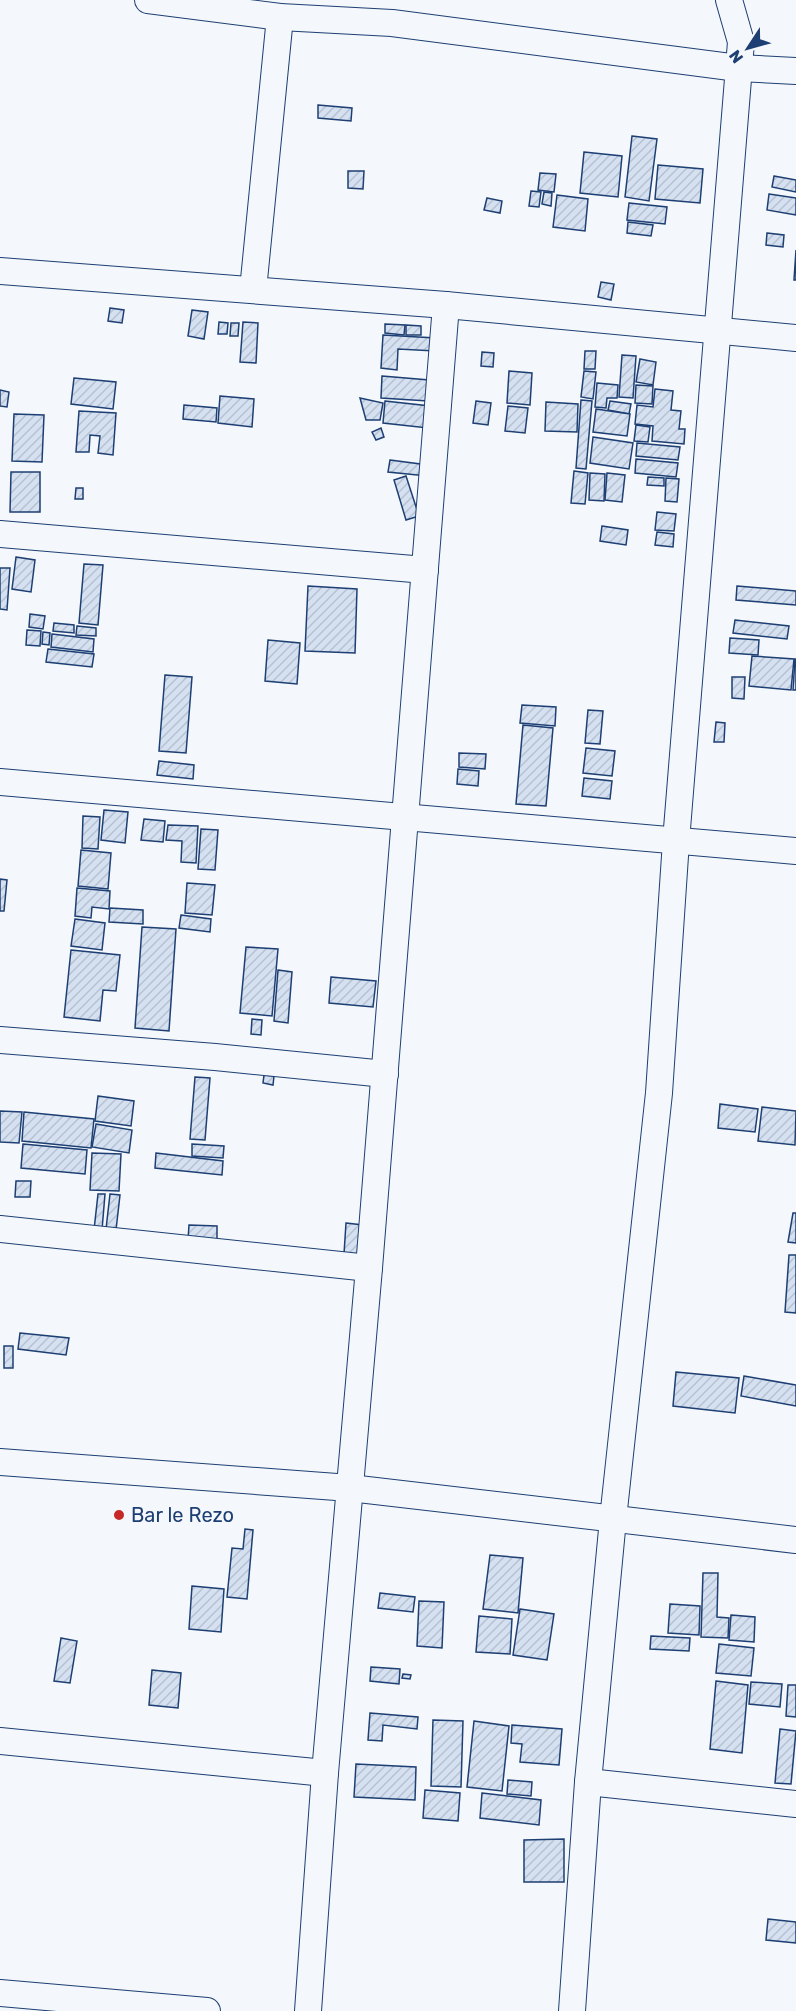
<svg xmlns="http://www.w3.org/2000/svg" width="796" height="2011" viewBox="0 0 796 2011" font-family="Rubik,sans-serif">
<defs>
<pattern id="building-hatch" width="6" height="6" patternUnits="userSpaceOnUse" patternTransform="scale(1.5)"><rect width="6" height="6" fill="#d5e0f0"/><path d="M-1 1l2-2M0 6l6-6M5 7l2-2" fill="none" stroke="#b6c1d1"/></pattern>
</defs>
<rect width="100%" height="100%" fill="#f4f7fb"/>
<!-- building -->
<g fill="url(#building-hatch)" stroke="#1d3f73" stroke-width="1.5">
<path d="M318,105L352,108L351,121L318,118Z"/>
<path d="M632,136L657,139L649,201L625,197Z"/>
<path d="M584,152L622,156L618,197L580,193Z"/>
<path d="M658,165L703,169L700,203L655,199Z"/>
<path d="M348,171H364L363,189L348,188Z"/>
<path d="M540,173L556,174L554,192L538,190Z"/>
<path d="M774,176L796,180V192L772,187Z"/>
<path d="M531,191L541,192L539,207L529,206Z"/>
<path d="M544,192L552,193L551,206L542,204Z"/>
<path d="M769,194L796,198V215L767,210Z"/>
<path d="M557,195L588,199L585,231L553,227Z"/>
<path d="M487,198L502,201L500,213L484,210Z"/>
<path d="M629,203L667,207L665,224L627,220Z"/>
<path d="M628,222L653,225L651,236L627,233Z"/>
<path d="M767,233L784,235L783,247L766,245Z"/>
<path d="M796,250V280H794Z"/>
<path d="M601,282L614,284L611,300L598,297Z"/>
<path d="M110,308L124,310L122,323L108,321Z"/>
<path d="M192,310L208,312L204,339L188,336Z"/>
<path d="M219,322L228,323L227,334H218Z"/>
<path d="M243,322L258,323L256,363L240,362Z"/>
<path d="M231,323H239L238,336H230Z"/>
<path d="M385,324L405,325L404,335L385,333Z"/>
<path d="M406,325L421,326V335H406Z"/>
<path d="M383,335L436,338L435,351L398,349L397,370L381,368Z"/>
<path d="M585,351H596L595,369H584Z"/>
<path d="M482,352L494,353L493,367L481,366Z"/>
<path d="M622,355L636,356L633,398L619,397Z"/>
<path d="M640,359L656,362L653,385L636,382Z"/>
<path d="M509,371L532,373L530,405L507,403Z"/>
<path d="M584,371L596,372L593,399L581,397Z"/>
<path d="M382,376L429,380L428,401L381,398Z"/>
<path d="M74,378L116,382L113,409L71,404Z"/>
<path d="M597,383L618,385L617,398H607L606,408L595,407Z"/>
<path d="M636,385L653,386L652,404L635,403Z"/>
<path d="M655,389L673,391L671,410L681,411L679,429H685L684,444L652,441L653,426L635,424L637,405L653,407Z"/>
<path d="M0,390L9,392L7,407L0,406Z"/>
<path d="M220,396L254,399L252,427L218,423Z"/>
<path d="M360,398L383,403L380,420H366Z"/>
<path d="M581,400L592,401L586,469L576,468Z"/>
<path d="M385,401L430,406L428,428L383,423Z"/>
<path d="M476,401L491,403L488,425L473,423Z"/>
<path d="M610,401L631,404L629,414L608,410Z"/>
<path d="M546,402L578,404L577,432L545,431Z"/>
<path d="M184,405L217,408L216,422L183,419Z"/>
<path d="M508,406L528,408L525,433L505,431Z"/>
<path d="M596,409L630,414L627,436L593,432Z"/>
<path d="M79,411L116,413L113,455L98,453L100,436L90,435L89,452H76Z"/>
<path d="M14,414L44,415L42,462L12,461Z"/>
<path d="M636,425L650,427L648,442L634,441Z"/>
<path d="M381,428L384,437L376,440L372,432Z"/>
<path d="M593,437L633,443L629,469L590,463Z"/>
<path d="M637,443L680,447L678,460L636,456Z"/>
<path d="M636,459L678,463L676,477L635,473Z"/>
<path d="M390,460L428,465L427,476L388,472Z"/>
<path d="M574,471L588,473L585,504L571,503Z"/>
<path d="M11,472H40V512H10Z"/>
<path d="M590,473L605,474L604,501L589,500Z"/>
<path d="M607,473L625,475L622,502L605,500Z"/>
<path d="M406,476L419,516L406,520L394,480Z"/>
<path d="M648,477L664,478V486L647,485Z"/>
<path d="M666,478L679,479L677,502L665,501Z"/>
<path d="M76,488H83V499H75Z"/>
<path d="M657,512L676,514L674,531L655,530Z"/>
<path d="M602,526L628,530L626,545L600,541Z"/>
<path d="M657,532L674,534L673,547L655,545Z"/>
<path d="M16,557L35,560L31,592L12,589Z"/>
<path d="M84,564L103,565L98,625L79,623Z"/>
<path d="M0,568H10L7,610L0,609Z"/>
<path d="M308,586L357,589L355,653L305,651Z"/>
<path d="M737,586L796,591V605L736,600Z"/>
<path d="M30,614L45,616L43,629L29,627Z"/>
<path d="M735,620L789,626L787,639L733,633Z"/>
<path d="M54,623L74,625V633L53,631Z"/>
<path d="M77,626L96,628V636L76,635Z"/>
<path d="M27,630L41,631L40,646L26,645Z"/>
<path d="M43,632L50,633L49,645L42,644Z"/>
<path d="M52,634L94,639L93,652L51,647Z"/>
<path d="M730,638L759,640L758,655L729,653Z"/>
<path d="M268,640L300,643L297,684L265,681Z"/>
<path d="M48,649L94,654L92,667L46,662Z"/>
<path d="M752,656L794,659L791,690L749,686Z"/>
<path d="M795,659H796V690H793Z"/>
<path d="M165,675L192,677L186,753L159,751Z"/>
<path d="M732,677H745L744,699L732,698Z"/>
<path d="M522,705L556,707L555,726L520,723Z"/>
<path d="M588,710L603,711L600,744L585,743Z"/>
<path d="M716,722L725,723L724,742H714Z"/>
<path d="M523,725L553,728L546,806L516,804Z"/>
<path d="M586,748L615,751L612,776L583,773Z"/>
<path d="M459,753L486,754L485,769L459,767Z"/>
<path d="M159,761L194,765L193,779L157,775Z"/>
<path d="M458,769L479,771L478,786L457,784Z"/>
<path d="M584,778L612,781L610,799L582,796Z"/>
<path d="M104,810L128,812L125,843L101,840Z"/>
<path d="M83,816L100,817L98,849L82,848Z"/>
<path d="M144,819L165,821L163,842L141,840Z"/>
<path d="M168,825L198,826L196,863L181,862L182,841L166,840Z"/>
<path d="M201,829L218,830L215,870L198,869Z"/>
<path d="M81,850L111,853L108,889L78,886Z"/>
<path d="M0,879L7,880L4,911H0Z"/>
<path d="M187,883L215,885L212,915L185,913Z"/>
<path d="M77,888L110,891L109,909L92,907L91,918L75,916Z"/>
<path d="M110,908L143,910V924L109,922Z"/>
<path d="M181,915L211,919L210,932L179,928Z"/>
<path d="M75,919L105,923L102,950L71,946Z"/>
<path d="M142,927L176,929L169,1031L135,1028Z"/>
<path d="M246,947L278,949L272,1016L240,1013Z"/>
<path d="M71,950L120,955L116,991L103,990L100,1021L64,1017Z"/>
<path d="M278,970L292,972L288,1023L274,1021Z"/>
<path d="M331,977L376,981L373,1007L329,1003Z"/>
<path d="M252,1019L262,1020L261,1035L251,1034Z"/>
<path d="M264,1075L274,1076L273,1085L263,1083Z"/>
<path d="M195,1077L210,1078L205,1140L190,1139Z"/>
<path d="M98,1096L134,1101L131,1126L95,1121Z"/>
<path d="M720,1104L758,1109L755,1132L718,1128Z"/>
<path d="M762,1107L796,1111L795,1145L758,1141Z"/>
<path d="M0,1111L22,1112L19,1143L0,1142Z"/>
<path d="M24,1112L94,1119L91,1148L22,1141Z"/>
<path d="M96,1124L132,1130L129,1153L92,1147Z"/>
<path d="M23,1144L87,1150L85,1174L21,1168Z"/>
<path d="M192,1144L224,1146L223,1158L192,1156Z"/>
<path d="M92,1153L121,1154L119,1191L90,1190Z"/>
<path d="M156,1153L223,1161L222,1175L155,1168Z"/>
<path d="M16,1181H31L30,1197H15Z"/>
<path d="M98,1194H105L102,1230H94Z"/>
<path d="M110,1194L120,1195L116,1230L106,1229Z"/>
<path d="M793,1213H796V1243L788,1242Z"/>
<path d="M346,1223L363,1225L361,1256L344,1254Z"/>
<path d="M189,1225L217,1226V1242L188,1240Z"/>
<path d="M789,1255H796V1313L785,1312Z"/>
<path d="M20,1333L69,1338L66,1355L18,1349Z"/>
<rect x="4" y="1346" width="9" height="22"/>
<path d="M676,1372L739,1378L735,1413L673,1406Z"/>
<path d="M744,1376L796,1385V1406L741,1396Z"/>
<path d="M245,1529L253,1530L247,1599L227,1597L232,1548L243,1549Z"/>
<path d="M490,1555L523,1558L518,1613L483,1609Z"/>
<path d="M703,1573H718L717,1617L729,1618L728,1638L701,1637Z"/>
<path d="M192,1586L224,1589L221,1632L189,1629Z"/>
<path d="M380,1593L415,1597L413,1612L378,1608Z"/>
<path d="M419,1601L444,1602L442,1648L417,1646Z"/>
<path d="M670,1604L700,1606L699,1635L668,1633Z"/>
<path d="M520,1609L554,1614L547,1660L513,1655Z"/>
<path d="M731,1615L755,1617L754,1642L729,1640Z"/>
<path d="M479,1616L512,1619L510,1654L476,1652Z"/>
<path d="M651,1636L690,1638L689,1651L650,1649Z"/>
<path d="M61,1638L77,1641L70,1683L54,1681Z"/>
<path d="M719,1644L754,1648L751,1676L716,1673Z"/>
<path d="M371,1667L400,1669L399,1684L370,1681Z"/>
<path d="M152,1670L181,1673L178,1708L149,1705Z"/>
<path d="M403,1674L411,1675L410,1679L402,1678Z"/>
<path d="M716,1681L748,1685L742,1753L710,1749Z"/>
<path d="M751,1682L782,1684L780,1707L749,1704Z"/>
<path d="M788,1685H796V1717L786,1716Z"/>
<path d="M370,1713L418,1717L417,1729L383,1725L382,1741L368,1740Z"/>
<path d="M433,1720L463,1721L461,1787L431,1786Z"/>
<path d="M474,1721L509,1726L502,1791L467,1787Z"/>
<path d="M512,1725L562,1729L559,1765L520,1762L522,1744L511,1743Z"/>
<path d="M780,1729L796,1731L791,1784L775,1783Z"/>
<path d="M356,1764L416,1767L415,1800L354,1797Z"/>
<path d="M508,1780L532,1782L531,1796L507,1794Z"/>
<path d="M425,1790L460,1793L458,1821L423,1818Z"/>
<path d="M482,1793L541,1800L539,1825L480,1818Z"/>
<path d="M564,1839V1882H524V1840Z"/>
<path d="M768,1919L796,1922V1943L766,1940Z"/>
</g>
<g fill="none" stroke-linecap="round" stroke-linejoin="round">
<!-- minor casing -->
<g stroke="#1d3f73" stroke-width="28">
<g id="minor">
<path d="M148,0L280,17L392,23L738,68L796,71"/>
<path d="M0,271L446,305L796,338"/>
<path d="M253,290L280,17"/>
<path d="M0,534L425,570"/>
<path d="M0,782L796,851"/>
<path d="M0,1040L215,1057L385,1074"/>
<path d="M0,1229L369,1268"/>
<path d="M0,1462L350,1488L796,1540"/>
<path d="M0,1741L325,1773"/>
<path d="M588,1782L796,1804"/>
<path d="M0,1993L207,2011"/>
<path d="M308,2011L325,1773L369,1268L446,305"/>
<path d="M572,2011L588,1782L613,1519L659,1093L676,841L741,42L729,0"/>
</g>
</g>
<!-- minor -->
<use href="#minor" stroke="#f4f7fb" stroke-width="26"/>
</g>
<!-- markers -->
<circle fill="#c62828" stroke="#f4f7fb" stroke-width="2" cx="119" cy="1515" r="6"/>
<g text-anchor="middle" stroke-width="4.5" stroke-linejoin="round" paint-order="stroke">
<!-- poi labels -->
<g font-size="20" fill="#1d3f73" stroke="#f4f7fb" text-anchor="start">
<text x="131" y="1522">Bar le Rezo</text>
</g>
</g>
<!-- north arrow -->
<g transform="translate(748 48) rotate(234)" stroke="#f4f7fb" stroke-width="4.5" paint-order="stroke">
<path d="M0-4.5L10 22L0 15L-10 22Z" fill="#1d3f73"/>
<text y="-9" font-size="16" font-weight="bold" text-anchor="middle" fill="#1d3f73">N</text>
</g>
</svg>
